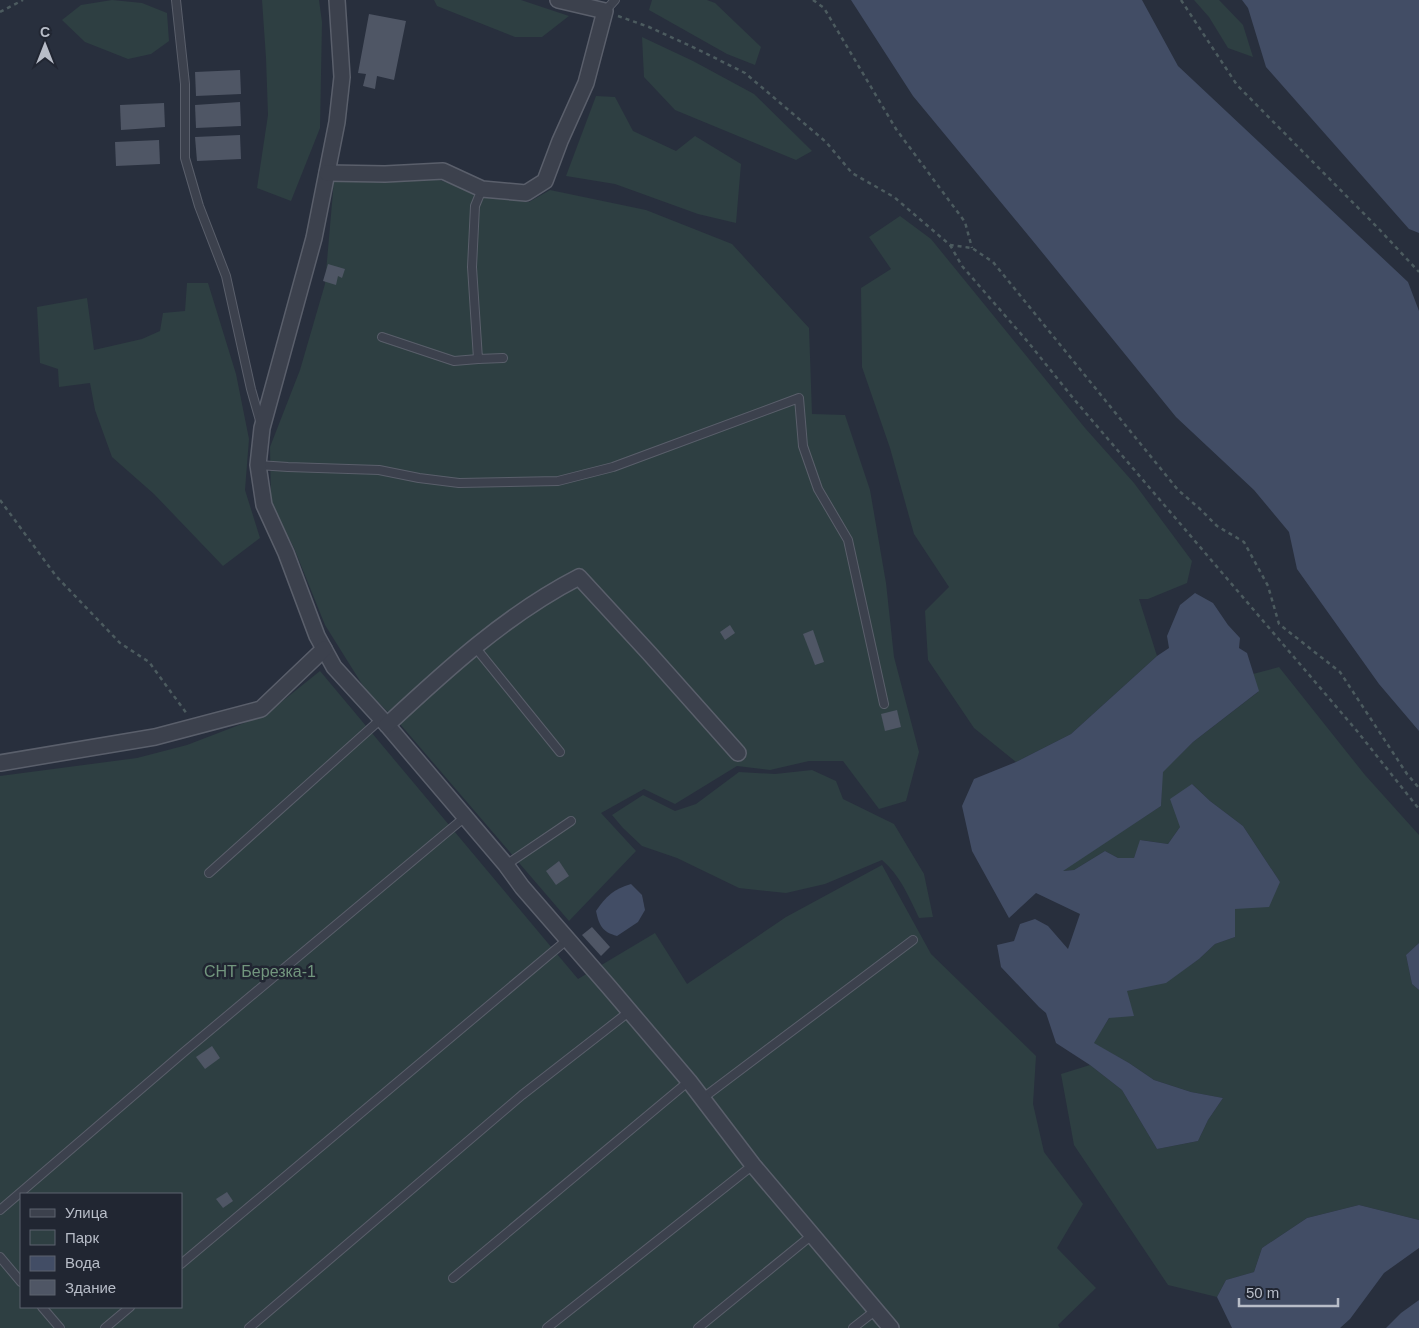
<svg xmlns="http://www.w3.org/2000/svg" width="1419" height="1328" viewBox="0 0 1419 1328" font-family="Arial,sans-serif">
<rect width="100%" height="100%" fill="#282f3d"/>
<!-- green -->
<g fill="#2e3f42" fill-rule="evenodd">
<path d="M112,0L142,3L167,13L169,41L151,54L128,59L85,42L62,20L81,5Z"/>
<path d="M262,0H319L322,22L320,128L291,201L257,188L268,115L266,58Z"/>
<path d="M434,0H521L569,16L542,37H515L437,6Z"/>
<path d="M652,0H707L715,3L761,47L755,65L727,54L649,10Z"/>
<path d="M1194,0H1219L1243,25L1253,57L1228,48L1209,17Z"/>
<path d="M642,37L693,61L754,94L812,151L796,160L675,110L644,77Z"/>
<path d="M596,96L615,97L633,131L676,151L695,136L741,164L736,223L698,214L615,184L566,176Z"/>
<path d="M334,180H439L493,196L529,202L550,190L646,210L732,244L809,328L812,414L845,415L870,490L886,583L894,657L919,752L906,801L879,809L843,761H809L770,770L737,766L675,804L644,789L601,813L636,851L569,921L400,724L365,689L325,625L294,548L271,503L270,447L300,370L325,284Z"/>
<path d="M900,216L931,239L1085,428L1134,483L1192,561L1187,583L1148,599H1139L1157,656L1071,734L1016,762L974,728L928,660L925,611L949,587L914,534L890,448L862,367L861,288L891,269L869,237Z"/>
<path d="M187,283H208L236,374L249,439L245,490L260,538L223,566L154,494L112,457L95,410L90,383L59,387L58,369L40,363L37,307L87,298L94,350L142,339L160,331L163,313L185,311Z"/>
<path d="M1279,667L1365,775L1419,835V943L1406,955L1412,984L1419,990V1220L1359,1205L1307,1218L1262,1248L1254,1272L1226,1280L1217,1297L1168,1285L1074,1145L1061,1074L1090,1065L1122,1090L1157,1149L1198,1141L1208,1120L1223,1098L1191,1092L1154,1080L1129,1063L1093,1043L1127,991L1166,982L1199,959L1215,944L1235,937V909L1280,882L1243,826L1210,801L1192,784L1180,827L1168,844L1141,840L1134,858H1118L1105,851L1074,870L1061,871L1161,806L1162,772L1193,742L1258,692L1253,674Z"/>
<path d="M320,671L578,979L655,933L687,984L786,917L882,865L931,954L1036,1056L1033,1104L1044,1152L1083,1204L1057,1248L1096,1288L1058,1325L1060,1328H0V776L137,758L187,745L265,715ZM21,1194H181V1307H21Z"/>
<path d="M812,770L836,781L843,799L894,824L924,874L933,917L919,918C909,897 900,875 882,860L825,884L786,893L739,888L677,858L642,846L623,828L612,815L643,795L675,811L696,804L739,772L775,774Z"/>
</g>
<!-- water -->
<g fill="#424d65">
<path d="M851,0H1142L1178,66L1408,282L1419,311V731L1379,684L1297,569L1289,532L1254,490L1176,417L1037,246L913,96Z"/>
<path d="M1242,0H1419V233L1409,229L1266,67L1248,8Z"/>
<path d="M1195,593L1213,603L1228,625L1240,638L1239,648L1247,653L1259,691L1193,742L1163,772L1161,806L1063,871L1074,870L1105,851L1118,858H1134L1140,840L1168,844L1180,827L1170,799L1192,784L1210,801L1243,826L1280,882L1269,907L1235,909V937L1215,944L1199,959L1166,983L1127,991L1134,1016L1109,1018L1094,1043L1129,1063L1154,1080L1191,1092L1223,1098L1208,1120L1198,1141L1157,1149L1122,1090L1090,1065L1056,1043L1046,1013L1039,1007L1001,967L997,945L1014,941L1020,924L1035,919L1048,926L1068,949L1080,914L1036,893L1009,918L972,851L962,806L974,779L1016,762L1071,734L1157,656L1169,648L1167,636L1180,605Z"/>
<path d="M631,884L642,895L645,910L638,922L617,936C602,932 599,925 596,911C606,896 614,889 631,884Z"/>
<path d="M1419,943V990L1412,984L1406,955Z"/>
<path d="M1359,1205L1419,1220V1248L1384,1273L1350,1319L1340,1328H1232L1217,1297L1226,1280L1254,1272L1262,1248L1307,1218Z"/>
<path d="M1419,1300V1328H1386L1401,1313Z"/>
</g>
<!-- building -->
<g fill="#4f5665">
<path d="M369,14L406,21L394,80L377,76L375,89L363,86L366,74L358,73Z"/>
<path d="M240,70L241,94L196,96L195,72Z"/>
<path d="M240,102L241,126L196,128L195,105Z"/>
<path d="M164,103L165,127L121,130L120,105Z"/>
<path d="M240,135L241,159L197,161L195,137Z"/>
<path d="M159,140L160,164L116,166L115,142Z"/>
<path d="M328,264L345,269L342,278L338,276L336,285L323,281Z"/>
<path d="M730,625L735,633L725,640L720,632Z"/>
<path d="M813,630L824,662L815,665L803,634Z"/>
<path d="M897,710L901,727L885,731L881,714Z"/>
<path d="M559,861L569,876L556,885L546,871Z"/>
<path d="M592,927L610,947L601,956L582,935Z"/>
<path d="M212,1046L220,1058L205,1069L196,1057Z"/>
<path d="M227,1192L233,1201L223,1208L216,1199Z"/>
</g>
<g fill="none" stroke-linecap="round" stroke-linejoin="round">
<!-- lane casing -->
<g stroke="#5a5f6b" stroke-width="10">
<g id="lane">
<path d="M176,0L185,84V158L199,206L226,276L251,389L261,424"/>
<path d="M605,11L615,0"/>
<path d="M482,189L475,206L472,267L478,359L503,358"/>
<path d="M382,337L454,361L478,359"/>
<path d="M258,465L288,467L379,470L419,478L459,483L558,481L613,467L799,398L803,446L818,489L848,540L884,704"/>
<path d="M475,647L560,752"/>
<path d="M506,865L571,821"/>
<path d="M209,873L381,719"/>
<path d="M703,1098L913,940"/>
<path d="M0,1210L184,1052L465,817"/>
<path d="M0,1257L21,1282"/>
<path d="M181,1264L568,939"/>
<path d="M453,1278L689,1081"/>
<path d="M42,1307L60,1328"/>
<path d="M105,1328L130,1307"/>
<path d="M249,1328L522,1095L630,1011"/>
<path d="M547,1328L753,1165"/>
<path d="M698,1328L812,1235"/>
<path d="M853,1328L876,1310"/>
</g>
</g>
<!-- street casing -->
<g stroke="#5a5f6b" stroke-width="18">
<g id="street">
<path d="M337,0L342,77L337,122L314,238L262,428L258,465L264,505L286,553L317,636L334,667L387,725L506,865L522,887L609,987L689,1081L753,1165L891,1328"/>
<path d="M327,173L385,174L443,171L482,189L526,193L545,181L560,141L586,83L605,11L558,0"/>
<path d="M387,725C446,670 507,614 579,577L649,653L738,753"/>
<path d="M0,763L155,737L261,709L324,649"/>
</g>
</g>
<!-- path -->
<g stroke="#4c5b5f" stroke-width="2.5" stroke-dasharray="4 4" stroke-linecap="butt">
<path d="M813,0L824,8L896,129L965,222L972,248"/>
<path d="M1181,0L1237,85L1378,228L1419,272"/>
<path d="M0,12L23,0"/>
<path d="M618,16L649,27L697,49L745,73L826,142L852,173L894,197L950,245L972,248L993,262L1178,490L1199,508L1217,526L1244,542L1268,586L1279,624L1340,672L1407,774L1419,788"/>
<path d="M950,245L962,266L1028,342L1073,398L1357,731L1419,809"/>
<path d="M0,500L56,576L120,643L149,662L187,714"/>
</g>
<!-- lane -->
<use href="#lane" stroke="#3c414d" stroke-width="8"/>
<!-- street -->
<use href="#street" stroke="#3c414d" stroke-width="15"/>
</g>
<g text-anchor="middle" stroke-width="5" stroke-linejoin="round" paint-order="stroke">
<!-- park labels -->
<g font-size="16" fill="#72967e" stroke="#212632">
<text x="260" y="977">СНТ Березка-1</text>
</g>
</g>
<!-- legend -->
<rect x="20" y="1193" width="162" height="115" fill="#212632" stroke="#5d626e"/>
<rect x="30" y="1209" width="25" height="8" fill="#3c414d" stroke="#5d626e"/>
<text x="65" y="1218" font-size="15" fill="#b8bdc8">Улица</text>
<rect x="30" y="1230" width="25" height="15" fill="#2e3f42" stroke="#5d626e"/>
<text x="65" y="1243" font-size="15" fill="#b8bdc8">Парк</text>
<rect x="30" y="1256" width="25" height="15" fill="#424d65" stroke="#5d626e"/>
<text x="65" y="1268" font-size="15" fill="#b8bdc8">Вода</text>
<rect x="30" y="1280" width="25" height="15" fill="#4f5665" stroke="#5d626e"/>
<text x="65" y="1293" font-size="15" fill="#b8bdc8">Здание</text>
<!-- north arrow -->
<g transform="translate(45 45)" stroke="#212632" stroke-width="4" paint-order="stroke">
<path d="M0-4L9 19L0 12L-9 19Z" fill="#b8bdc8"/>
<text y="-8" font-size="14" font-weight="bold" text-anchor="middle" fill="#b8bdc8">С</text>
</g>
<!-- scale -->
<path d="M1239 1298v8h99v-8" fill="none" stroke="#b8bdc8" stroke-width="2.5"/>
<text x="1246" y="1298" font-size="15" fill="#b8bdc8" stroke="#212632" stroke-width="4" paint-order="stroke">50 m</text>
</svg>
